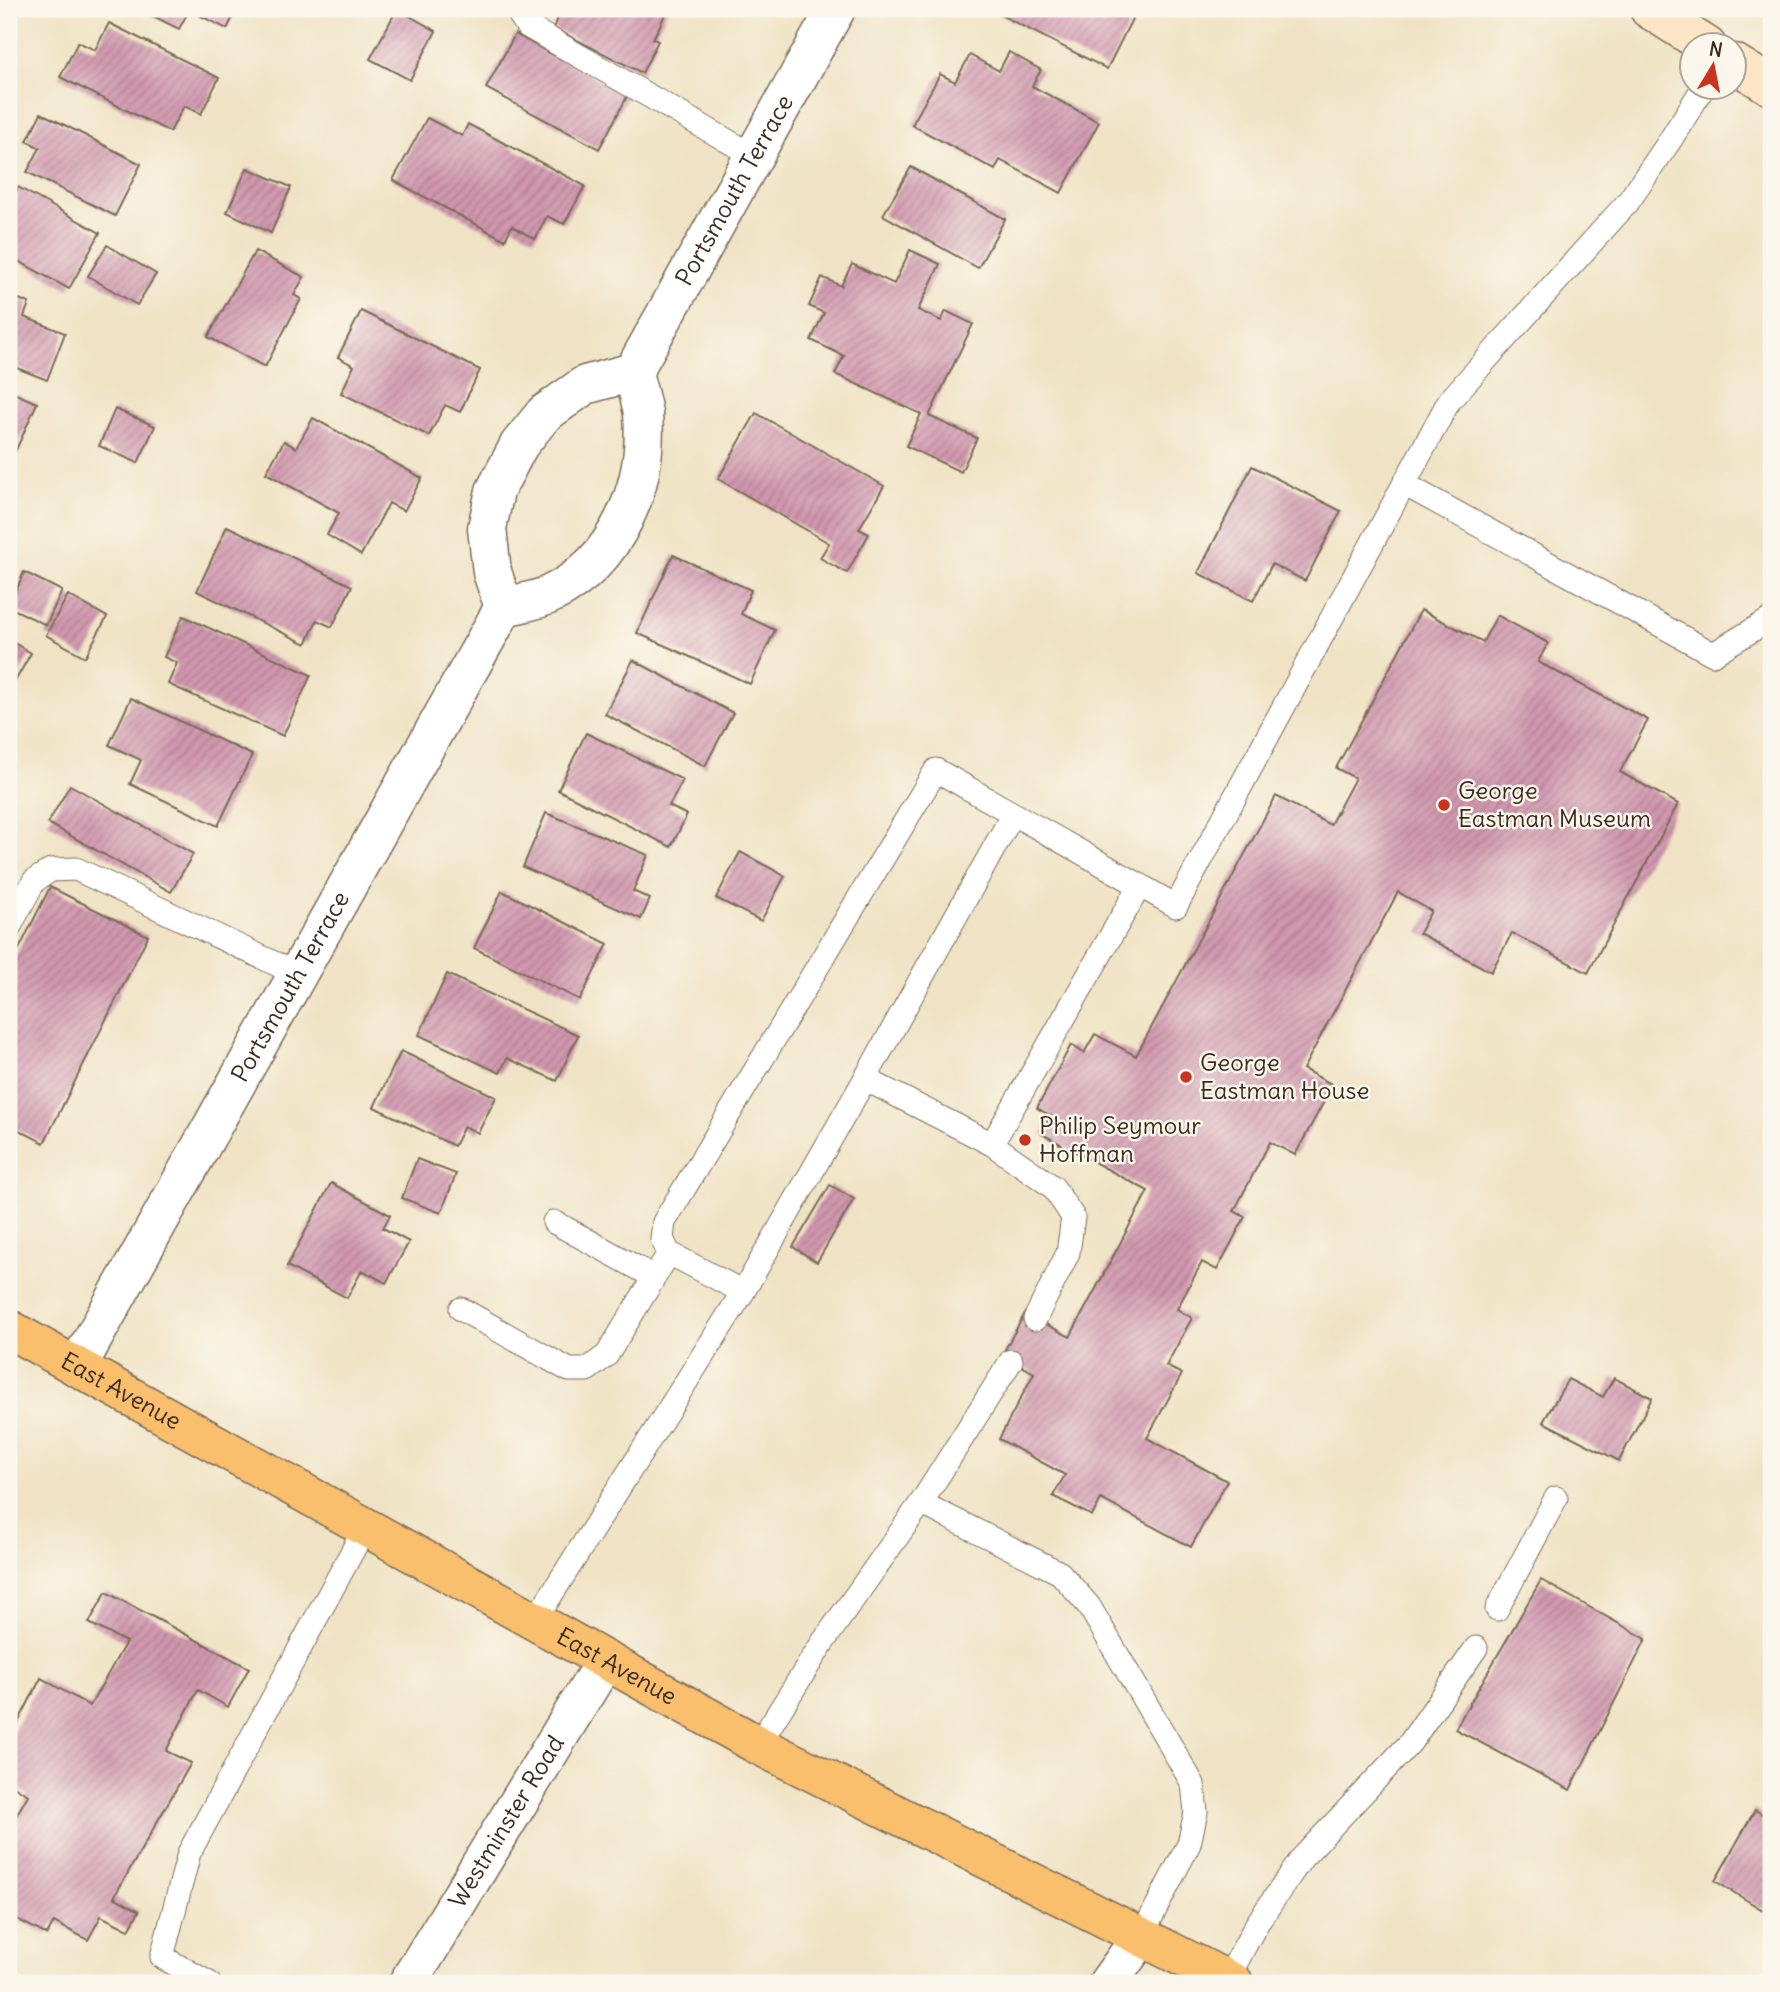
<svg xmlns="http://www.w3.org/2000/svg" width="1780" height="1992" viewBox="0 0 1780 1992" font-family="Delius,sans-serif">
<defs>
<pattern id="building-hatch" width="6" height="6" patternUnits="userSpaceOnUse" patternTransform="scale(1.75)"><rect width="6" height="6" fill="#d198af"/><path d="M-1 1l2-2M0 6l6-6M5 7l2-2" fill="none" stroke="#ab7c8e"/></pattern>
</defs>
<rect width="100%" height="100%" fill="#fbf7ec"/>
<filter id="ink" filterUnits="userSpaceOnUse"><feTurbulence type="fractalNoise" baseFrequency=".0143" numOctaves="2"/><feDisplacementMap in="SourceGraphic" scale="14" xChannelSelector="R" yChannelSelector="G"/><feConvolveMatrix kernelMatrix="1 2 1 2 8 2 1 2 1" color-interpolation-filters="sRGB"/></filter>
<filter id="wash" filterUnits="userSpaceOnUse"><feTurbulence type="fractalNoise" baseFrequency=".00686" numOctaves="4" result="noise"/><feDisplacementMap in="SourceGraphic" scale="28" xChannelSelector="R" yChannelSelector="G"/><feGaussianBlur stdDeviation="1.57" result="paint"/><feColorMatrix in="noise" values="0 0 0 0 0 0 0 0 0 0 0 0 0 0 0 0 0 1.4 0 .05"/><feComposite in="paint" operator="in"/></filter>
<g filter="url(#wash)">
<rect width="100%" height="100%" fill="#f0e3c5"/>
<g id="blocks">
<!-- building -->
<g fill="url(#building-hatch)">
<path d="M139,9H237L227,29L189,10L179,29Z"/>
<path d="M397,9L436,31L410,80L370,59Z"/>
<path d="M563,9H668L653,39L658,41L642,73L553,28Z"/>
<path d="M999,9H1137L1107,69L997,13Z"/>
<path d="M109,23L219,78L201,114L184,106L170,132L60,77L78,42L95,50Z"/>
<path d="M515,34L628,95L599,149L486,88Z"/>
<path d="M1009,52L1041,70L1032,86L1099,122L1061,193L1000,160L995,170L912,125L940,74L955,82L970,55L999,71Z"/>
<path d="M41,113L141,164L115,216L27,172L40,148L27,141Z"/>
<path d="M427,118L462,136L468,124L585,186L564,224L547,216L535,239L512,226L505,240L393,180Z"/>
<path d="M911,167L1005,219L978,268L883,215Z"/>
<path d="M247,168L291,187L271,233L227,212Z"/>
<path d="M18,187L100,233L69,289L9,256V203Z"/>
<path d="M107,245L156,274L137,305L88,276Z"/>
<path d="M910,250L940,264L918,310L941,321L946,311L973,324L929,416L977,438L961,472L906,446L921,414L835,374L844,356L811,340L824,313L809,306L822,277L841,286L852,264L894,284Z"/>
<path d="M255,251L304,277L294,295L301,299L265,367L208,337Z"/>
<path d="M9,295L29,303L24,317L65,333L47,380L9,365Z"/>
<path d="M361,311L480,370L460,412L445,405L429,436L341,393L354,366L338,357Z"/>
<path d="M9,391L37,403L12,459L9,458Z"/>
<path d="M115,409L155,426L138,463L99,446Z"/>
<path d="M756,413L884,486L859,529L869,534L847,573L820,558L829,543L718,479Z"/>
<path d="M313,418L422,478L404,511L389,503L361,555L327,535L339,513L266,473L284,441L296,448Z"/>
<path d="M1252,466L1341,511L1305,581L1272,564L1253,601L1198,573Z"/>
<path d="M227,526L352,586L332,627L317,620L306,644L197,591Z"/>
<path d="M673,555L751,590L741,614L775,630L750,684L637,633Z"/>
<path d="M24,572L62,591L46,625L9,607Z"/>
<path d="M68,595L107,617L85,657L46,635Z"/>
<path d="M1421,610L1483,642L1497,615L1548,643L1538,662L1648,720L1620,772L1678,804L1588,973L1512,933L1491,972L1419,933L1431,911L1398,892L1303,1069L1333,1085L1295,1155L1270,1142L1234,1211L1245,1217L1217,1270L1202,1262L1177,1309L1192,1318L1166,1366L1182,1374L1147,1438L1227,1481L1191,1547L1101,1499L1092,1516L1053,1496L1065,1475L999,1439L1034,1373L1002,1355L1025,1313L1070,1337L1148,1191L1042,1134L1051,1116L1037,1108L1071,1045L1084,1053L1095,1034L1136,1056L1276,796L1330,825L1355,778L1336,768Z"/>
<path d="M183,616L311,675L283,736L168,684L177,663L164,657Z"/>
<path d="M9,640L31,653L9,692Z"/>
<path d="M633,660L733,713L705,766L605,714Z"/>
<path d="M131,698L252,755L218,826L130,784L141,760L109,745Z"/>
<path d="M586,733L683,780L669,806L687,815L671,847L558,790Z"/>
<path d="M70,785L193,854L171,892L48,823Z"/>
<path d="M546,813L648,855L633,891L650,899L641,919L523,867Z"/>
<path d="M740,852L785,876L761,921L716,898Z"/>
<path d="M50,887L148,936L44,1143L9,1125V969Z"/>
<path d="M502,891L608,944L580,1000L474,948Z"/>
<path d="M447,974L578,1035L557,1081L507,1058L500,1073L419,1035Z"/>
<path d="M401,1051L496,1097L478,1133L464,1126L454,1146L374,1107Z"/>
<path d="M417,1159L456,1174L441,1213L402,1198Z"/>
<path d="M331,1183L390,1215L383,1228L409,1242L386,1283L362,1270L347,1298L287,1266Z"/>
<path d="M830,1185L854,1199L817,1262L793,1247Z"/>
<path d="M1614,1378L1652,1398L1619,1461L1543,1422L1568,1379L1603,1397Z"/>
<path d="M1541,1580L1646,1639L1570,1790L1455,1729Z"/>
<path d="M106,1592L249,1668L228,1707L198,1690L166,1751L191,1763L114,1897L139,1911L129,1930L101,1916L88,1940L54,1922L47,1935L9,1915V1812L16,1816L28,1795L9,1783V1740L41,1678L90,1706L126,1642L89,1623Z"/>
<path d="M1755,1810L1771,1819V1915L1715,1881Z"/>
</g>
</g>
</g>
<g filter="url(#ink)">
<use href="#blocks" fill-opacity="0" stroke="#7a6b58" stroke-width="2"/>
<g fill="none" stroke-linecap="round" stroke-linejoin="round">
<!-- service casing -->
<g stroke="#7a6b58" stroke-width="25">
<g id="service">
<path d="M516,9L527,26L754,156"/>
<path d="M1404,484L1713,654L1771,619"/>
<path d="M1140,885L992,1144L865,1079L743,1292L669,1253L662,1239L664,1222L936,770L1176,906L1449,401L1628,202L1669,142L1703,88"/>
<path d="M9,928L34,881L51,870L76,869L297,974"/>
<path d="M865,1079L1013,814"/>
<path d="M992,1144L1053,1187L1073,1217L1068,1253L1035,1319"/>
<path d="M554,1222L654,1277"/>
<path d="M461,1309L569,1370H587L607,1355L669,1253"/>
<path d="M921,1503L1011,1361"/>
<path d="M1497,1609L1556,1498"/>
<path d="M534,1622L743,1292"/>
<path d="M758,1745L823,1642L921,1503L1060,1573L1089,1606L1193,1784L1196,1812L1189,1844L1141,1937"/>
<path d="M1227,1980L1256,1925L1302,1858L1410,1743L1476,1648"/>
<path d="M209,1983L162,1957L189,1853L365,1528"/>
</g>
</g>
<!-- minor casing -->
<g stroke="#7a6b58" stroke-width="41">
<g id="minor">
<path id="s1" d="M633,372L836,9"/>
<path id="s2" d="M77,1367L504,607C519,603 537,601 551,594C617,562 649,486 643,414C641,400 636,386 633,372L585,385L544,414L519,445L495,491L487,528L492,572L504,607"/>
<path id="s3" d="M408,1983L605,1661"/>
<path d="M1108,1983L1141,1937"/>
</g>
</g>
<!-- secondary casing -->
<g stroke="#7a6b58" stroke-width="41">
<g id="secondary">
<path d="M1649,9L1707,46"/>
<path d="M1734,63L1771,86"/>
</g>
</g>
<!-- primary casing -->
<g stroke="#7a6b58" stroke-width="41">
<g id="primary">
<path id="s4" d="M9,1329L758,1745L1234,1983"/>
</g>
</g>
<!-- service -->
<use href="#service" stroke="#fff" stroke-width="23"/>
<!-- minor -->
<use href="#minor" stroke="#fff" stroke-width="38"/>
<!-- secondary -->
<use href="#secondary" stroke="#fde5c5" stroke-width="38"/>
<!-- primary -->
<use href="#primary" stroke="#f9bf6d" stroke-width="38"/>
</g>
</g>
<!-- markers -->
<g fill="#c8321e" stroke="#fbf7ec" stroke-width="2.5">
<circle cx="1444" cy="805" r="7"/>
<circle cx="1186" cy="1077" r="7"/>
<circle cx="1025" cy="1140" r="7"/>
</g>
<g text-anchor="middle" stroke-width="5" stroke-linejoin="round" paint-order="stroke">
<!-- street labels -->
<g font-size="24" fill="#3b2a1e" stroke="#fbf7ec">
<text dy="8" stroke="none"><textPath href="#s1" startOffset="208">Portsmouth Terrace</textPath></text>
<text dy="8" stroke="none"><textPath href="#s2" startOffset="436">Portsmouth Terrace</textPath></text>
<text dy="8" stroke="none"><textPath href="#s4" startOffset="128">East Avenue</textPath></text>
<text dy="8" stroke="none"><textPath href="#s4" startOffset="695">East Avenue</textPath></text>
<text dy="8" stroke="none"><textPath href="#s3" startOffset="189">Westminster Road</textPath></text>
</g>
<!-- poi labels -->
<g font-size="24" fill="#3b2a1e" stroke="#fbf7ec" text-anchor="start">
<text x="1458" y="799">George<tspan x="1458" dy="28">Eastman Museum</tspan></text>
<text x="1200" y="1071">George<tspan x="1200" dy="28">Eastman House</tspan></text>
<text x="1039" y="1134">Philip Seymour<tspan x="1039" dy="28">Hoffman</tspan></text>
</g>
</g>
<!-- margin -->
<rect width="1780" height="1992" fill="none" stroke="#fbf7ec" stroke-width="35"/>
<!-- north arrow -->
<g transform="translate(1713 66) rotate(10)"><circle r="33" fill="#fbf7ec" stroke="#aea59a" stroke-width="2"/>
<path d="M0-5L12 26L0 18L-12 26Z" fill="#c8321e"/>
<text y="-10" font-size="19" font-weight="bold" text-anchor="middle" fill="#3b2a1e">N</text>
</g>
</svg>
